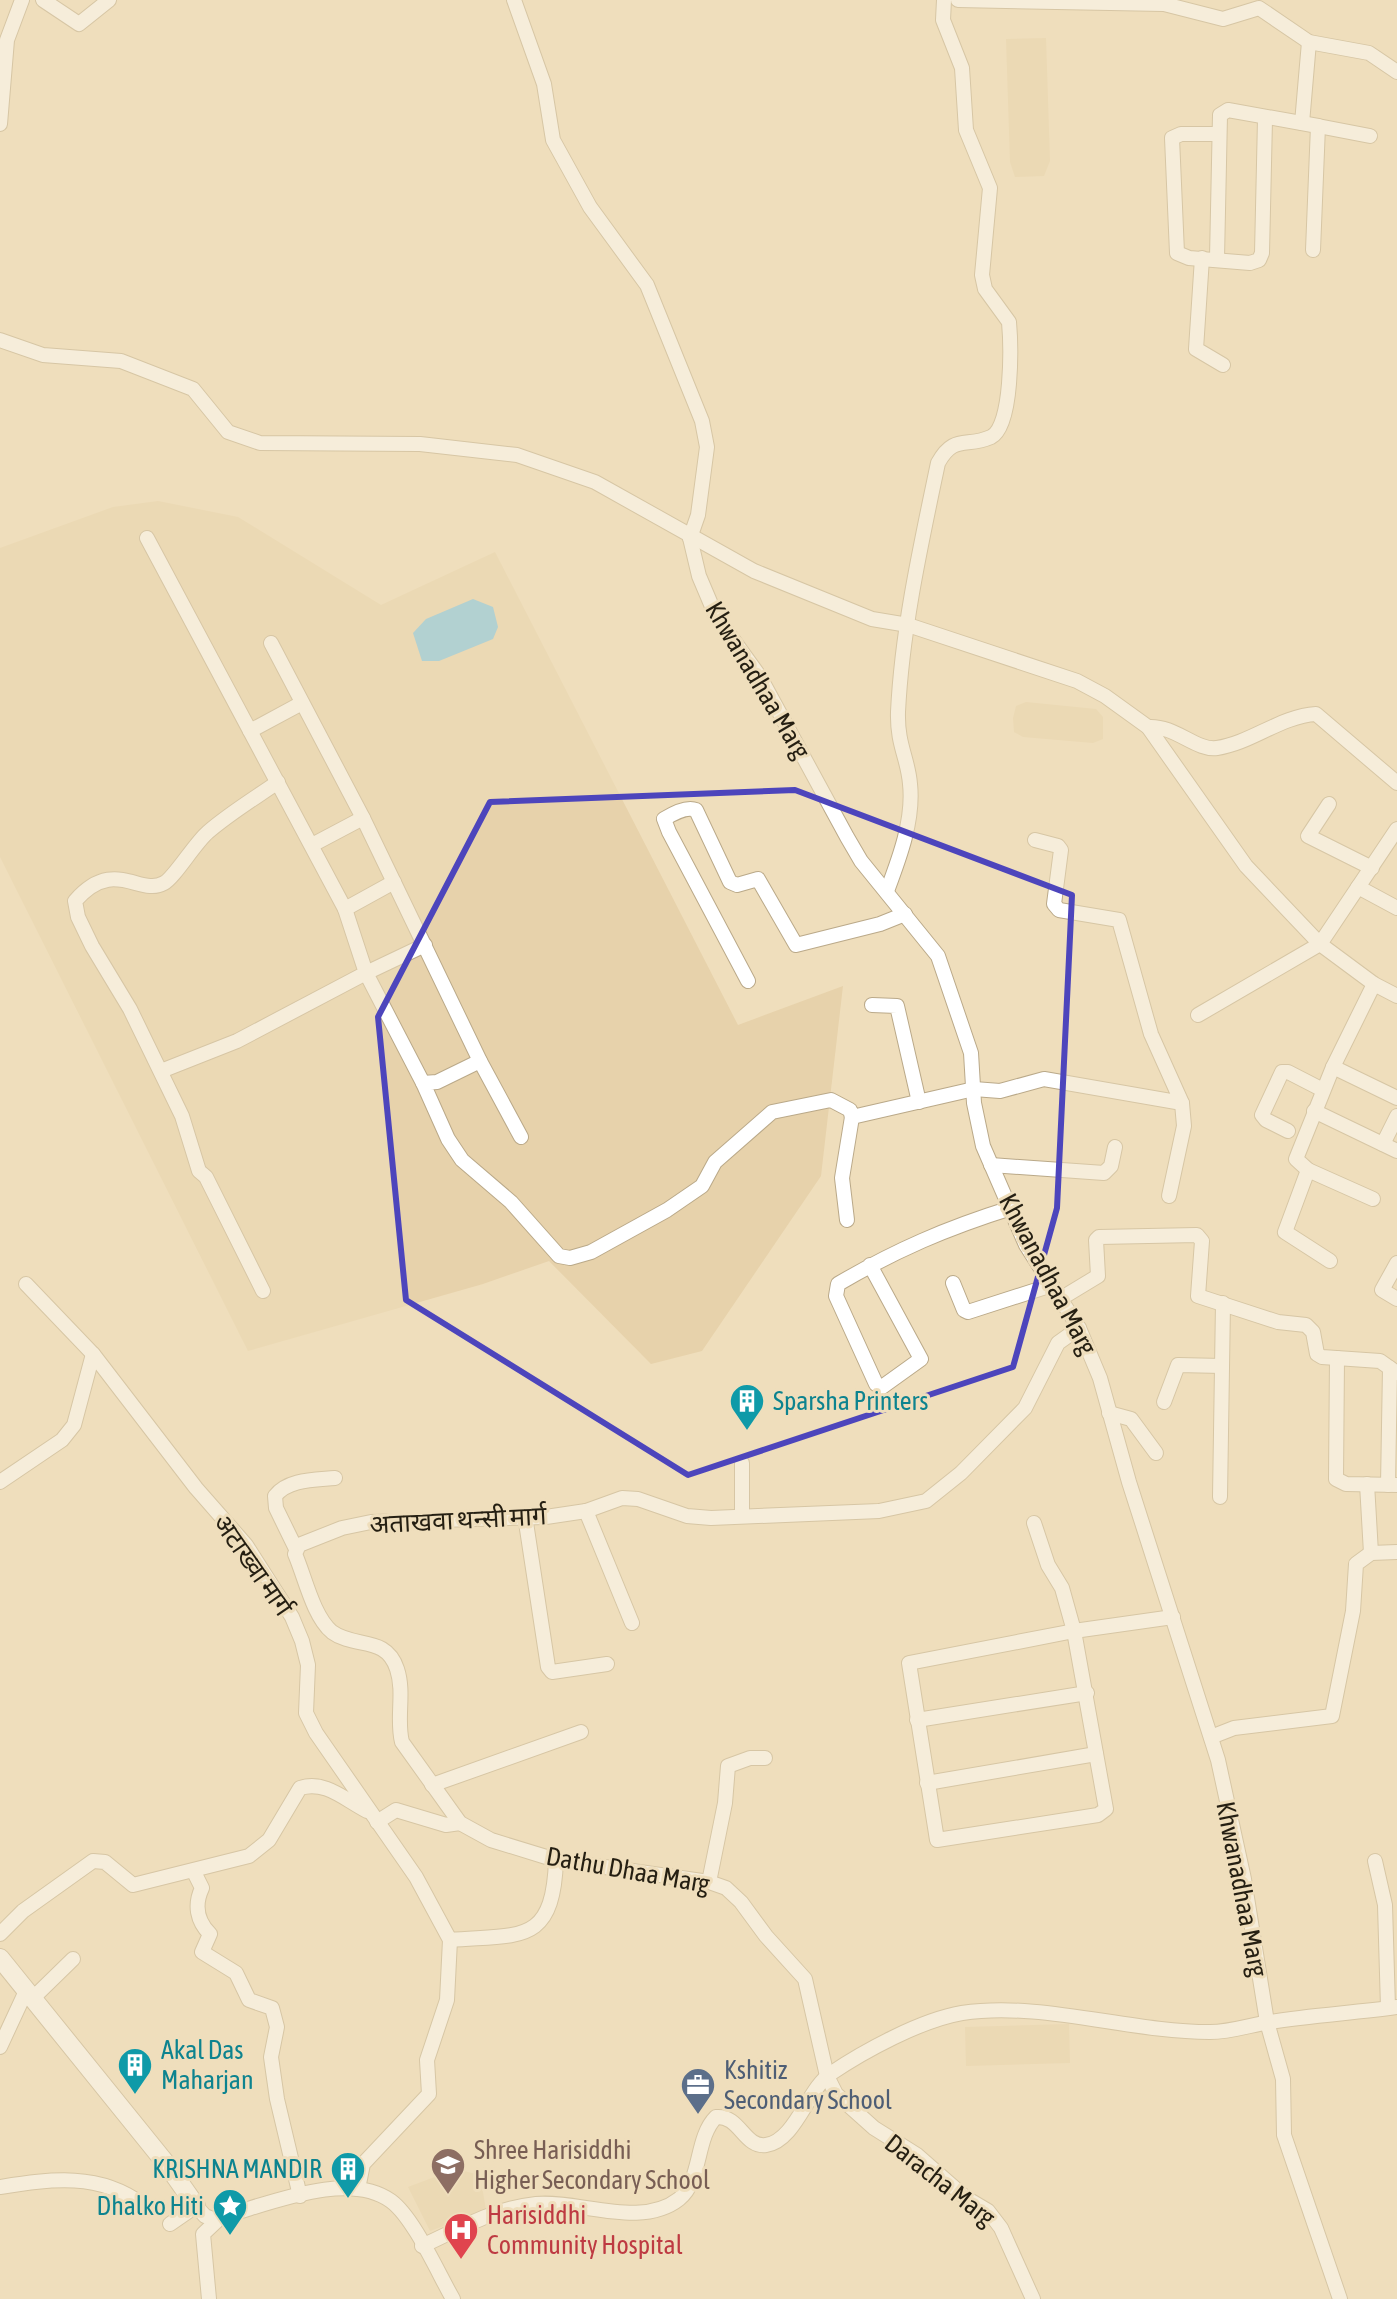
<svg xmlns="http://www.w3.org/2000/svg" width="1397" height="2299" viewBox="0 0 1397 2299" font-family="'Asap Condensed','Noto Sans Devanagari',sans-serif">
<rect width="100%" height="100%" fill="#efdebc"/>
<!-- built -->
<g fill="#e7d2ab">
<path d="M1046,38L1050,161L1044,176L1015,177L1010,162L1006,39Z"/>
<path d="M158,501L238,517L381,605L495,552L738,1025L843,986L821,1176L702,1351L651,1364L549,1261L483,1284L248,1351L0,857V548L113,507Z"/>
<path d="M1026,702L1096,709L1103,717V739L1093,743L1023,737L1014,732L1013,718L1016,706Z"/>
<path d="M1069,2024L1070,2063L966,2066L965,2027Z"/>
<path d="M456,2169L480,2175L486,2210L430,2231L408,2187Z"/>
</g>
<!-- water -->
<path fill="#69c0ea" d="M473,599L493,607L498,627L493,639L439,661H422L413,633L426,619Z"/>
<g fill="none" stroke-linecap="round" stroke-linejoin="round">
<!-- minor casing -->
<g stroke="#baa989" stroke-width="16">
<g id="minor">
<path d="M43,0L79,24L109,0"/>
<path d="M514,0L544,84L553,140L590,207L647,285L702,421L707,447L698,515L690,538"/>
<path d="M958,0L1164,4L1223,19L1259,8L1309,42L1369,53L1397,72"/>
<path d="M1302,123L1309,42"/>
<path d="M0,124L7,40L22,0"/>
<path d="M1318,126L1370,136"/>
<path d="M1219,134H1181L1172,138L1177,253L1189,258L1250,263L1259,260L1262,253L1265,119"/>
<path d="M1202,258L1196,349L1223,365"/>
<path d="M1217,258L1220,115L1228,110L1318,126L1313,250"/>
<path d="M0,340L43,355L121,361L193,389L228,432L260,443L420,444L517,455L595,482L754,571L872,619L908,625L1077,681L1105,696L1148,727L1246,866L1320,944L1374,984L1397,996"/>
<path d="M147,538L345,909L366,973L237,1041L161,1071"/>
<path d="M690,538L699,576L716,616L760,677L847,837L861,861L938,956L971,1053L974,1103L983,1146L1026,1245L1079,1328L1100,1378L1129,1482L1218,1760L1244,1879L1267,2022L1283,2079L1284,2135L1340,2299"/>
<path d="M271,643L363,818L480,1061L521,1137"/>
<path d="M1148,727C1175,725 1196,751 1217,748C1251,743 1281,716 1316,714L1397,783"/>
<path d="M250,731L302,703"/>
<path d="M1329,804L1308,836L1372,868"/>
<path d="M312,845L363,818"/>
<path d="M1358,887L1397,908"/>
<path d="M887,891C899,859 914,820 910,784C908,758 897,745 898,712C902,629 921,544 938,463C954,434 966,448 991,437C1013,426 1011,344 1009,322L985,289L982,275L990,188L966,130L962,68L943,20L944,0"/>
<path d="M345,909L394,882"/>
<path d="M748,981L669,832L664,819C672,814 687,806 696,810L730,882L737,885L758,879L796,945L880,924L905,914"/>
<path d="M872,1005L897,1006L919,1102"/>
<path d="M1198,1015L1320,944L1397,829"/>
<path d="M480,1061L437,1082L423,1083L448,1139L462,1160L511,1202L559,1256L570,1258L591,1252L667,1210L702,1186L715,1162L772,1112L831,1100L850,1110L852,1117L974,1089L1000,1091L1044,1079L1182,1103L1151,1034L1119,920L1059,910L1054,904L1061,850L1058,846L1035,840"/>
<path d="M1333,1067L1397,1098"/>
<path d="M423,1083L366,973L425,945"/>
<path d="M1314,1111L1397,1151"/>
<path d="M1288,1131L1266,1120L1262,1115L1282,1072H1288L1323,1090"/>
<path d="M1383,1144L1397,1116"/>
<path d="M991,1165L1104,1173L1111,1166L1115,1147"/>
<path d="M1308,1170L1373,1199"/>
<path d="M1169,1196L1184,1126L1182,1103"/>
<path d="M847,1220L842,1178L852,1117"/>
<path d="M1330,1261L1285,1232L1308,1170L1296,1159L1333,1067L1374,984"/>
<path d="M1397,1263L1382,1290L1397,1299"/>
<path d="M870,1265L921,1359L882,1387L876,1384L836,1296L838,1284C896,1250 947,1228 1011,1208"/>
<path d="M953,1283L964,1310L968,1312L1052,1285"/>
<path d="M26,1284L93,1354L196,1488L246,1545L292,1617L302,1641L308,1665L306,1713L316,1733L416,1877L450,1940L447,2000L427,2060L429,2094L363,2164L358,2189"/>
<path d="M263,1291L206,1177L199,1171L182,1116L130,1009L92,946L78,917L75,901C114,856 140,897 164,883C174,878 195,843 208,832C230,813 255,798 278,782"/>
<path d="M1060,1299L1098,1276L1096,1240L1099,1237L1197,1235L1202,1241L1198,1296L1278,1322L1306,1325L1313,1332L1317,1354L1322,1357L1380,1361L1397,1373"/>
<path d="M1337,1358L1336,1479L1346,1484L1397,1485"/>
<path d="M1164,1402L1178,1365L1222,1366"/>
<path d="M1109,1413L1131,1419L1156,1453"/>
<path d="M0,1482L62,1440L74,1425L93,1354"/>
<path d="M1367,1484L1371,1553"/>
<path d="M1388,1485L1390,1368"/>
<path d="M1220,1497L1223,1303"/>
<path d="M586,1511L632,1623"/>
<path d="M525,1516L548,1667L552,1672L607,1664"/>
<path d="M742,1516V1463"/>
<path d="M1034,1523L1048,1565L1062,1588L1074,1631L1106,1809L1098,1815L937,1840L909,1663L1074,1631L1173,1617"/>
<path d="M296,1549L276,1508L275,1496C288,1479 315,1480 335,1478"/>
<path d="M917,1720L1087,1693"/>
<path d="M1211,1737L1234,1728L1332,1716L1353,1611L1356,1564L1371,1553L1397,1552"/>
<path d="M927,1783L1096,1754"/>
<path d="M432,1785L581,1732"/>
<path d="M377,1822L396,1810L446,1825L460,1823"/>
<path d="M1375,1861L1385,1905L1388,2008"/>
<path d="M194,1872L202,1888C194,1905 197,1921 210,1934L202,1952L236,1973L249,2000L272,2008L277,2027L271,2057L277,2099L300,2196"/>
<path d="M709,1882L725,1803L728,1766L750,1758H765"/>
<path d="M0,1934L23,1911L93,1861L105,1862L133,1885L249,1856L269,1840L300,1788C325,1780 344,1799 367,1811"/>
<path d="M450,1940C520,1934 553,1946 556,1860"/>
<path d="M32,1999L73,1959"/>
<path d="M0,2047L26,1991"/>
<path d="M0,2187C51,2179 100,2172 143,2205"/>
<path d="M170,2224L196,2206L205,2216L213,2219C261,2208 345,2168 391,2201C414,2218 438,2273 453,2299"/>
<path d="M422,2246C459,2229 495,2208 536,2204C580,2200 641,2229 679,2199C702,2181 695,2138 716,2117C740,2115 744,2148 766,2145C795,2141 808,2089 830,2074C864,2051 921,2020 962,2013C1041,2001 1129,2032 1210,2032C1231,2032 1250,2025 1270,2022C1312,2015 1355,2013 1397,2007"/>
<path d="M209,2299L203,2234L221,2217"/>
<path d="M1033,2299L1001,2228L988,2211L966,2198L917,2155L874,2128L836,2094L827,2076L805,1979L766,1936L741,1902L726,1888L709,1882L556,1860L491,1840L460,1823L402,1742C396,1719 405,1693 397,1669C386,1635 355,1649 332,1632C313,1616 305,1577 295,1554L299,1545L342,1528L371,1522L546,1517L586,1511L622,1498L638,1499L687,1516L711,1518L879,1511L926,1501L961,1473L1025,1408L1058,1343L1079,1328"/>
</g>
</g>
<!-- major casing -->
<g stroke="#baa989" stroke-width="20">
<path id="major" d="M0,1958L168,2166L196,2206"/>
</g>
<!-- minor -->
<use href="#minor" stroke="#fff" stroke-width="14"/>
<!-- major -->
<use href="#major" stroke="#fff" stroke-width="18"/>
</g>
<!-- marked area -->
<path d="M0 0H1397V2299H0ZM795,790L1072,895L1057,1208L1013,1367L688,1475L406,1300L378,1017L490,802Z" fill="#efdebc" fill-opacity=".55" fill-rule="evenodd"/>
<path fill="none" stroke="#4d45bc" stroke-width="6" stroke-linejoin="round" d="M795,790L1072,895L1057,1208L1013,1367L688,1475L406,1300L378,1017L490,802Z"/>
<!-- icons -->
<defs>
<g id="building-pin" transform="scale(1.8)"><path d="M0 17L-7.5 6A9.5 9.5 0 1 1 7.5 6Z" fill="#0f9aa8" stroke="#efdebc"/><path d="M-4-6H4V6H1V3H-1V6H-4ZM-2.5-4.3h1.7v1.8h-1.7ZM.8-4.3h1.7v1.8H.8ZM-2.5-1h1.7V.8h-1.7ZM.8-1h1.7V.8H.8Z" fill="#fff"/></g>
<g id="office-pin" transform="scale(1.8)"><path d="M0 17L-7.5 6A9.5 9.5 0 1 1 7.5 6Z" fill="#5c6f8a" stroke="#efdebc"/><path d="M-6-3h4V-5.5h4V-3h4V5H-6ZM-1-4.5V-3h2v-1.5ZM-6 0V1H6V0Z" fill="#fff"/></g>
<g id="school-pin" transform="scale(1.8)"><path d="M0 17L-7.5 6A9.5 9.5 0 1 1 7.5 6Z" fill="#8d6e63" stroke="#efdebc"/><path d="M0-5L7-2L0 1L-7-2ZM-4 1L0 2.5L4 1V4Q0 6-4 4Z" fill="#fff"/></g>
<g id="sight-pin" transform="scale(1.8)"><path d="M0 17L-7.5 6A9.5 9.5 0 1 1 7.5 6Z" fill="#0f9aa8" stroke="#efdebc"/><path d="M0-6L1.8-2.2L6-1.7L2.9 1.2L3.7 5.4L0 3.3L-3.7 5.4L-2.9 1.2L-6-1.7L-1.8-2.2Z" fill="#fff"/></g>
<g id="hospital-pin" transform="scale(1.8)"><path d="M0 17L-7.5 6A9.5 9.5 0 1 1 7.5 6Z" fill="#e0444e" stroke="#efdebc"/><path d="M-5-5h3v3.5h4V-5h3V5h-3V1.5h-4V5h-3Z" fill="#fff"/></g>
</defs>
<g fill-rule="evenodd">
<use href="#building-pin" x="747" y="1401"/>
<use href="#building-pin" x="135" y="2065"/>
<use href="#office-pin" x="698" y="2085"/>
<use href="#school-pin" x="448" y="2165"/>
<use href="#building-pin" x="348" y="2169"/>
<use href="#sight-pin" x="230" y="2206"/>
<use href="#hospital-pin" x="461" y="2230"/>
</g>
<g text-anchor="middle" stroke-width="6" stroke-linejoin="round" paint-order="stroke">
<!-- street labels -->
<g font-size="26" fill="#251f12" stroke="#efdebc">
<text transform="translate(758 680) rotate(59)" y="9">Khwanadhaa Marg</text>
<text transform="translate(1048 1274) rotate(62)" y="9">Khwanadhaa Marg</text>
<text transform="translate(458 1520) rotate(-3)" y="9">अताखवा थन्सी मार्ग</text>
<text transform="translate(253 1565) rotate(55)" y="9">अटाख्वा मार्ग</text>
<text transform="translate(628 1870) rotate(10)" y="9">Dathu Dhaa Marg</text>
<text transform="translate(1242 1889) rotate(79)" y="9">Khwanadhaa Marg</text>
<text transform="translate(940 2180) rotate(38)" y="9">Daracha Marg</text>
</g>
<!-- culture labels -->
<g font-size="26" fill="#0d838f" stroke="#efdebc" text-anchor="start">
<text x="773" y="1410">Sparsha Printers</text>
<text x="161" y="2059">Akal Das<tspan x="161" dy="30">Maharjan</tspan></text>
<text x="322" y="2178" text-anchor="end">KRISHNA MANDIR</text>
<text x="204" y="2215" text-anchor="end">Dhalko Hiti</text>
</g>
<!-- service labels -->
<g font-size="26" fill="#4e5e75" stroke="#efdebc" text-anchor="start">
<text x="724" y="2079">Kshitiz<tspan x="724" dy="30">Secondary School</tspan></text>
</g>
<!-- education labels -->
<g font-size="26" fill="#785e54" stroke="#efdebc" text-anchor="start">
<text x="474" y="2159">Shree Harisiddhi<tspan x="474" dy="30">Higher Secondary School</tspan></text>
</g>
<!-- health labels -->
<g font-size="26" fill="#be3a42" stroke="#efdebc" text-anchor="start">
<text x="487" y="2224">Harisiddhi<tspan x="487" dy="30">Community Hospital</tspan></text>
</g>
</g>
</svg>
